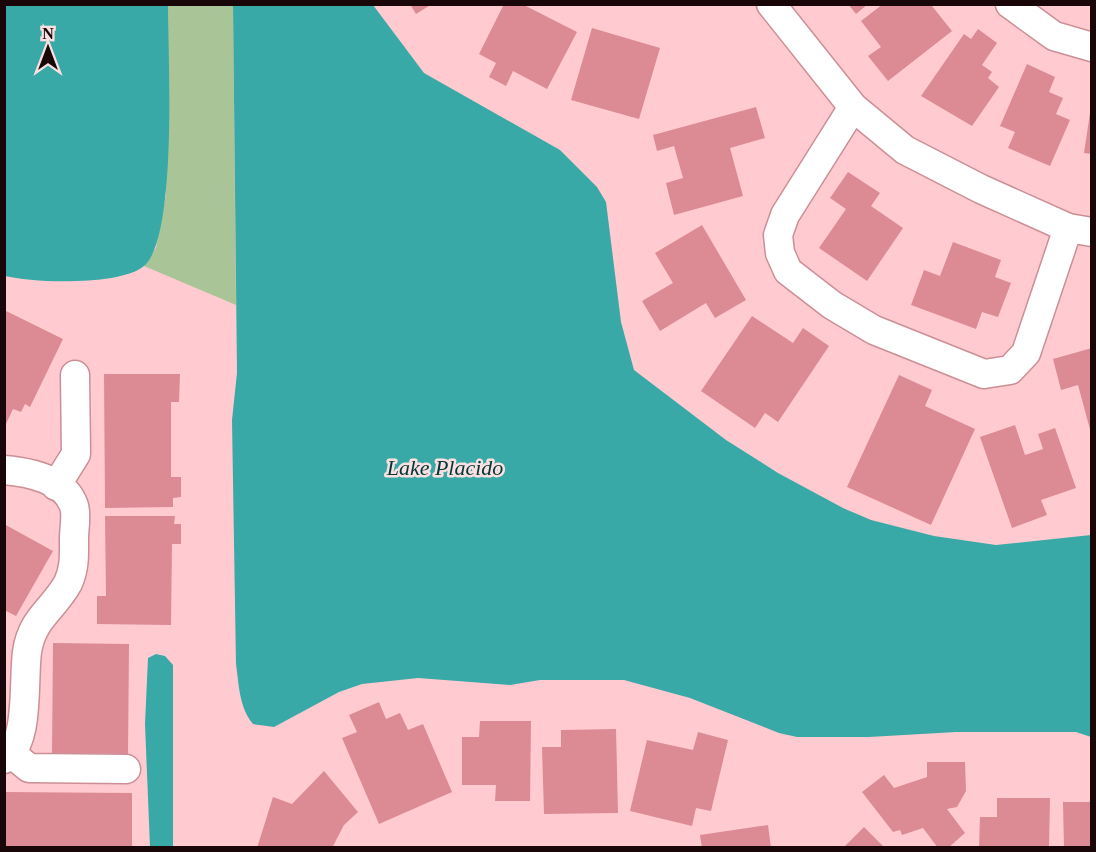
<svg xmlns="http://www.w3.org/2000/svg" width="1096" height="852" viewBox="0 0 1096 852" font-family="Georgia,serif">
<rect width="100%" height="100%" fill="#ffcbd0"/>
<!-- green -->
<path fill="#a9c496" d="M168,5H233L236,305L144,266L156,248L166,195Z"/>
<!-- water -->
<g fill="#38a9a6">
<path d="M5,4L168,5C168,53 178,237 144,266C120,286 34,283 5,276Z"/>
<path d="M233,5H373L424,73L560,150L597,187L606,202L621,322L634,370L726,440L778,473L843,508L871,520L934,536L996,545L1091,535V737L1076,732H956L869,737H797L779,733L690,698L624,680H540L510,685L418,678L362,684L339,692L274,727L253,724C239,707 239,685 236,664L232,420L237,373Z"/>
<path d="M156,654L165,656L173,665V847H150L145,724L148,658Z"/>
</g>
<!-- building -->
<g fill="#dc8b94">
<path d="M410,4H432L416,14Z"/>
<path d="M504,4H522L577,32L547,89L513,71L506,86L489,77L496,63L479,54Z"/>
<path d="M848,4H868L856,14Z"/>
<path d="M883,4H934L932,6L952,31L888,81L868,56L881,47L861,21Z"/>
<path d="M592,28L660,48L639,119L571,100Z"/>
<path d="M978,29L997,43L982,65L992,72L988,78L999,87L972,126L921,96L964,34L971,39Z"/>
<path d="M1027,64L1055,77L1049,92L1063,98L1056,114L1070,120L1050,166L1008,148L1015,132L1000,126Z"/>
<path d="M756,107L765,138L730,148L743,196L674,215L666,183L683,178L674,146L657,151L653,135Z"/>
<path d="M1090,113H1092V154L1084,153Z"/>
<path d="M848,172L880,193L871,206L903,228L867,281L819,248L846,209L830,198Z"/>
<path d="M702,225L746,300L715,318L706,303L660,331L642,301L673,283L655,253Z"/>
<path d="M953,242L1001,260L995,277L1011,283L998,317L982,312L976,329L911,305L924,270L940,276Z"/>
<path d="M4,310L63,339L30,407L25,404L21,412L13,409L4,428Z"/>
<path d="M752,316L793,343L803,328L829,346L778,422L765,413L755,428L701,391Z"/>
<path d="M1092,348V433H1091L1078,385L1061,390L1053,359Z"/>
<path d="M104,374H180L179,402H171V477H181V497L173,498V507L105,508Z"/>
<path d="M899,375L932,390L925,406L975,429L931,525L847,487Z"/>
<path d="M1015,425L1025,455L1043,449L1038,434L1055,428L1076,488L1041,500L1047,515L1012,528L980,437Z"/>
<path d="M105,516H175L174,524H181V544H172L171,625L97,624V596H106Z"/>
<path d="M4,524L53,551L16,616L4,610Z"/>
<path d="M53,643L129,644L128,754L52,753Z"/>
<path d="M379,702L386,719L400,713L408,730L423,724L452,792L379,824L342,738L357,732L349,715Z"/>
<path d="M480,721H531L530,801H495L496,785H462V737H479Z"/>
<path d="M616,729L618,813L544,814L542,747H561V730Z"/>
<path d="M698,732L728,740L711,811L696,808L692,826L630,811L647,740L693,750Z"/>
<path d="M927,762H965L966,791L957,807L947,809L965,833L948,848H938L923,828L902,835L900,830L893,832L862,792L884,775L894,788L927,777Z"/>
<path d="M324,771L358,812L344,825L332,848H257L273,797L292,804Z"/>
<path d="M4,792L132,793V848H4Z"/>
<path d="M997,798H1050L1049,848H979L980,817H997Z"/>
<path d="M1092,800V848H1064L1063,802H1089Z"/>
<path d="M768,825L771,848H702L700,835Z"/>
<path d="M864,827L885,848H843Z"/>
</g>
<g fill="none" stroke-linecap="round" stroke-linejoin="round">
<!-- minor casing -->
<g stroke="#cb8f95" stroke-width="31">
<g id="minor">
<path d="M771,4L853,107L905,150L981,189L1068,228L1092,232"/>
<path d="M1010,4L1054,36L1092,47"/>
<path d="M853,107L785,215L778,235L780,253L788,271L832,305L874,330L984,374L1010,370L1026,353L1068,228"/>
<path d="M4,470C28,472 65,479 74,506C77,515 74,529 74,538C74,554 75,568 68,583C53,610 32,618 27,652C23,681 30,745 4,759"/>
<path d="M56,486L76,454L75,375"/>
<path d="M12,754L29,768L126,769"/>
</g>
</g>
<!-- minor -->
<use href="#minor" stroke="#fff" stroke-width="28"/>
</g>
<g text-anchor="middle" stroke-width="5" stroke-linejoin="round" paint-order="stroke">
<!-- water labels -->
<g font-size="22" font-style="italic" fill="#013736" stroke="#fbe0e2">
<text x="445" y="475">Lake Placido</text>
</g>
</g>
<!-- border -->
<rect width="1096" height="852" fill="none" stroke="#190608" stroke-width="12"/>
<!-- north arrow -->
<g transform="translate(48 48)" stroke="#fbe0e2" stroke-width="4.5" paint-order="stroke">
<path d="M0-4.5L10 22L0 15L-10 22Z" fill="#190608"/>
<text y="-9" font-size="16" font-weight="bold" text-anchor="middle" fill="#190608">N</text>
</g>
</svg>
